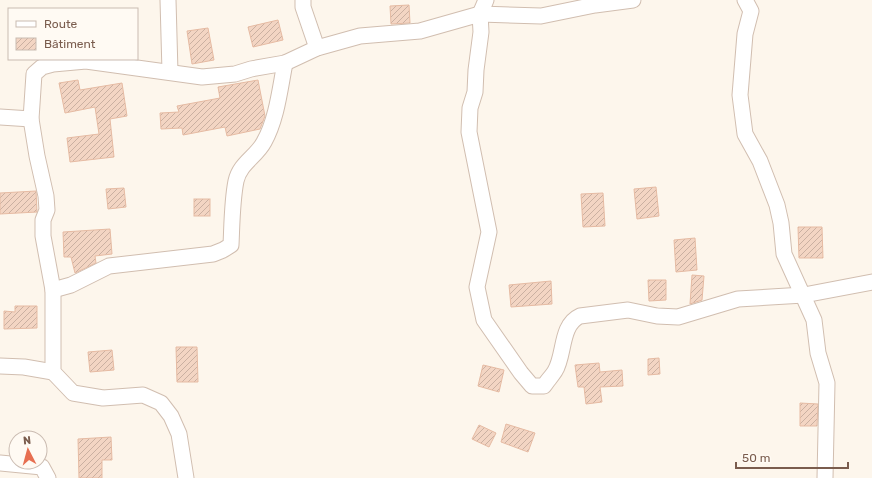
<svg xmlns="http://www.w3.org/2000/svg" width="872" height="478" viewBox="0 0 872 478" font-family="Rubik,sans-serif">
<defs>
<pattern id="building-hatch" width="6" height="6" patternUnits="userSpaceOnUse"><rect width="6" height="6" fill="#f3d5c3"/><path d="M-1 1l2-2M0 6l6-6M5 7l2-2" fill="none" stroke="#cab0a1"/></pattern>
</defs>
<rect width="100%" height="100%" fill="#fdf6ec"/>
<!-- building -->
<g fill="url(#building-hatch)" stroke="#e6bba3">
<path d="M409,5L410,23L391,24L390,6Z"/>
<path d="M278,20L283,40L253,47L248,27Z"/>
<path d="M208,28L214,60L192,64L187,31Z"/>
<path d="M78,80L80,90L122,83L127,116L110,119L114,157L70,162L67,138L99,134L95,107L65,113L59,83Z"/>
<path d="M258,80L265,116L260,129L227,136L225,127L183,135L182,128L161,129L160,113L179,112L177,106L220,98L218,87Z"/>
<path d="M656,187L659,216L637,219L634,189Z"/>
<path d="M124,188L126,207L108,209L106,189Z"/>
<path d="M36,191L37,212L0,214V193Z"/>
<path d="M603,193L605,226L583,227L581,194Z"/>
<rect x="194" y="199" width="16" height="17"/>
<path d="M798,227H822L823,258H799Z"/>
<path d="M110,229L112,254L95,256L96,263L75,273L71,257H64L63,232Z"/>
<path d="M695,238L697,270L676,272L674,240Z"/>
<path d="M692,275L704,276L702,300L690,304Z"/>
<path d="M648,280H666V300L649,301Z"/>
<path d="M551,281L552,304L511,307L509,285Z"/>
<path d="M15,306H37V328L4,329V311L15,312Z"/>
<path d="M176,347H197L198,382H177Z"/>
<path d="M112,350L114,370L90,372L88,352Z"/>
<path d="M659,358L660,374L648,375V359Z"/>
<path d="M599,363L600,372L622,370L623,386L600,387L602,402L586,404L584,387H578L575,365Z"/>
<path d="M483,365L504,370L499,392L478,386Z"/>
<path d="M800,403L818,404L817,426H800Z"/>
<path d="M506,424L535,433L528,452L501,442Z"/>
<path d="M479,425L496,433L489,447L472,439Z"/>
<path d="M111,437L112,460H102V478H79L78,439Z"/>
</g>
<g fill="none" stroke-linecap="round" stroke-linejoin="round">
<!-- minor casing -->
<g stroke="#d1beb0" stroke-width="17">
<g id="minor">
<path d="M168,0L170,72"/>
<path d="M303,0V7L317,48"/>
<path d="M486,0L480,14L481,32L476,70L475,92L470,108L469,132L489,232L477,287L484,320L521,373L532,386H544C547,381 552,376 555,371C565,355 560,325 580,316L628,310L657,316L678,317L738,299L804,295L872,282"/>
<path d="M745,0L751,11L745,34L740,95L745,134L760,161L777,205L781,223L784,254L814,320L818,353L827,383L825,478"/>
<path d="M0,117L31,119"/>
<path d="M53,290L71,285L109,266L213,254L223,250L231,245C232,224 232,201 236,181C240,163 256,157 264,142C277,119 280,88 285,63"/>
<path d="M0,366L24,367L53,372"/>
<path d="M0,463L42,467L48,478"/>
<path d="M186,478L179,434L171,416L161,403L143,395L103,398L73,393L53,372V290L43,236V220L47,210L46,196L37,156L31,119L34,74L42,67L53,64L86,61L202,77L235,74L251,69L285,63L317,48L360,36L420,31L480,14L541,16L595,5L633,0"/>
</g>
</g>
<!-- minor -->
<use href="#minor" stroke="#fff" stroke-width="15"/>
</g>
<!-- legend -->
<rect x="8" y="8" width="130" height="52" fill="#fffaf3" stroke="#cabbb1"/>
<rect x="16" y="21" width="20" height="6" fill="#ffffff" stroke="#cabbb1"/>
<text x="44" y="28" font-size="12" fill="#7a5c4d">Route</text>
<rect x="16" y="38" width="20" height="12" fill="url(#building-hatch)" stroke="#cabbb1"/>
<text x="44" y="48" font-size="12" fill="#7a5c4d">Bâtiment</text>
<!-- north arrow -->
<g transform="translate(28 450) rotate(354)"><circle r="19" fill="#fffaf3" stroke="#cabbb1"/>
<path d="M0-3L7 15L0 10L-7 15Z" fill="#e76f51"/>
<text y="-6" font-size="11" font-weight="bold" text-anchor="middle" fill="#7a5c4d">N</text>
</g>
<!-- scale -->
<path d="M736 462v6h112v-6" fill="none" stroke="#7a5c4d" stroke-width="2"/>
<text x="742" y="462" font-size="12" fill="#7a5c4d" stroke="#fffaf3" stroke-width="3" paint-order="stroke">50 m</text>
</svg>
